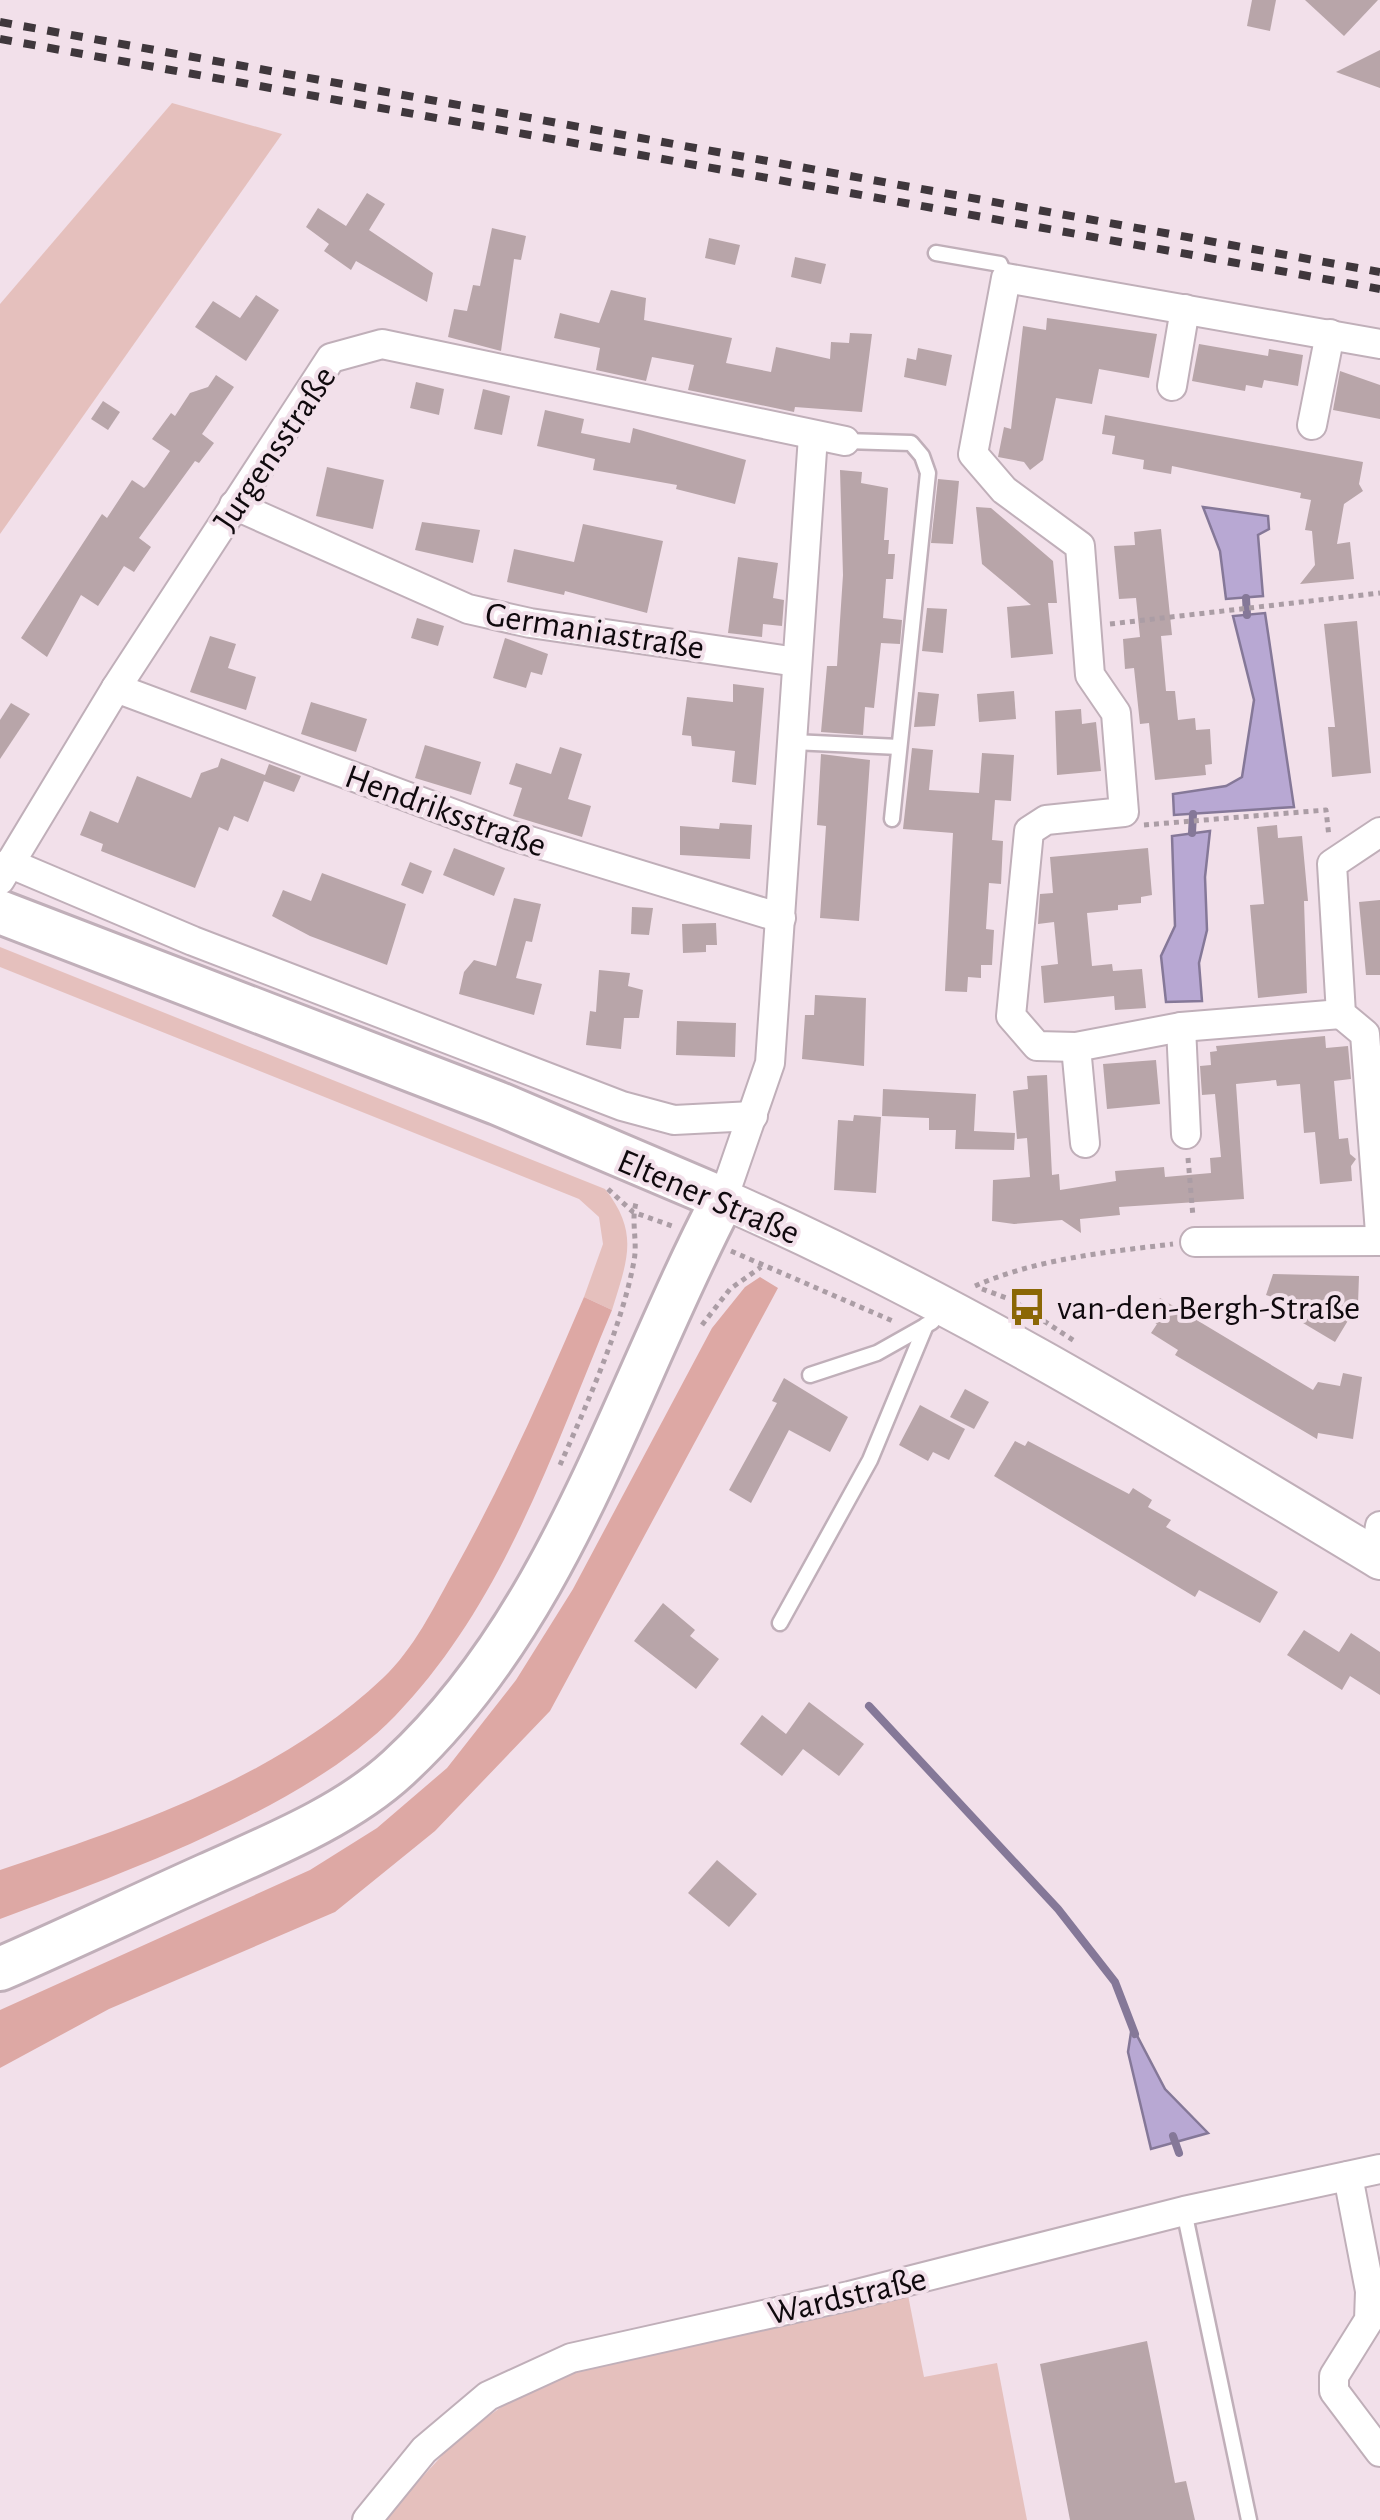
<svg xmlns="http://www.w3.org/2000/svg" width="1380" height="2520" viewBox="0 0 1380 2520" font-family="'Alegreya Sans',sans-serif">
<rect width="100%" height="100%" fill="#f2e0ea"/>
<!-- green -->
<g fill="#e5c0bd">
<path d="M172,103L282,134L0,534V304Z"/>
<path d="M0,947L605,1189C640,1233 627,1261 612,1310L584,1297L603,1244L599,1217L579,1199L0,967Z"/>
<path d="M908,2295L924,2377L997,2363L1027,2520H383L458,2438L514,2398L585,2367Z"/>
</g>
<!-- forest -->
<g fill="#dda8a4">
<path d="M760,1277L778,1288L550,1711L435,1831L335,1912L109,2009L0,2068V2010L310,1870L377,1828L447,1768L516,1680L573,1589L712,1328L745,1287Z"/>
<path d="M584,1297L612,1310C553,1451 503,1604 395,1716C306,1808 121,1874 0,1919V1870C135,1825 277,1778 383,1678C414,1649 434,1607 454,1571C504,1481 544,1391 584,1297Z"/>
</g>
<!-- water -->
<g fill="#b8a8d3" stroke="#857898" stroke-width="2.5">
<path d="M1203,507L1268,516L1269,529L1258,535L1263,596L1226,599L1220,551Z"/>
<path d="M1265,613L1294,807L1174,815L1173,794L1226,786L1242,777L1254,700L1233,616Z"/>
<path d="M1210,831L1205,877L1207,930L1199,963L1202,1001L1166,1002L1161,956L1175,926L1172,836Z"/>
<path d="M1132,2026L1165,2089L1208,2133L1151,2149L1128,2052Z"/>
</g>
<g fill="none" stroke-linecap="round" stroke-linejoin="round">
<!-- stream -->
<g stroke="#857898" stroke-width="8">
<path d="M1246,598L1247,615"/>
<path d="M1192,833L1193,814"/>
<path d="M869,1706L1058,1909L1115,1982L1135,2034"/>
<path d="M1173,2136L1179,2153"/>
</g>
</g>
<!-- building -->
<g fill="#b8a5a9">
<path d="M1252,0H1276L1270,31L1247,26Z"/>
<path d="M1305,0H1378L1344,36Z"/>
<path d="M1380,50V88L1336,72Z"/>
<path d="M367,193L385,204L369,230L433,273L427,302L356,261L351,270L324,251L329,244L306,227L318,208L346,226Z"/>
<path d="M492,228L526,236L521,260L514,259L501,351L448,337L454,309L467,311L473,285L480,286Z"/>
<path d="M709,238L740,245L735,265L705,258Z"/>
<path d="M795,257L826,264L821,284L791,277Z"/>
<path d="M611,290L646,298L644,320L732,338L726,363L771,372L776,347L830,359L831,342L849,343L850,333L872,334L862,412L795,407L794,412L688,390L694,365L652,357L646,381L596,370L600,348L554,338L560,313L599,323Z"/>
<path d="M256,295L279,310L246,361L195,327L213,301L240,318Z"/>
<path d="M1047,318L1157,334L1149,378L1099,369L1092,404L1056,398L1043,460L1030,470L1024,462L998,457L1004,427L1011,429L1023,326L1046,330Z"/>
<path d="M1199,344L1268,356L1269,349L1303,355L1298,386L1264,380L1262,388L1246,385L1245,391L1192,381Z"/>
<path d="M918,348L952,355L946,386L904,377L907,358L916,360Z"/>
<path d="M1340,371L1380,385V419L1333,410Z"/>
<path d="M216,375L234,387L202,434L214,443L199,463L195,461L139,538L151,547L134,572L124,566L98,606L81,595L47,657L21,638L102,514L107,518L132,480L144,488L147,485L170,451L152,439L171,413L175,416L190,393L208,387Z"/>
<path d="M416,382L444,389L439,415L410,408Z"/>
<path d="M483,389L510,396L502,435L474,429Z"/>
<path d="M103,401L120,412L108,430L91,419Z"/>
<path d="M545,410L584,419L581,433L630,443L633,428L746,460L735,504L676,489L677,485L593,470L595,459L537,446Z"/>
<path d="M1105,415L1363,462L1359,484L1363,491L1344,504L1337,544L1350,542L1354,579L1300,584L1315,565L1312,531L1305,530L1311,500L1300,498L1301,493L1172,466L1171,474L1143,469L1144,460L1112,454L1115,436L1102,434Z"/>
<path d="M327,467L384,480L373,529L316,516Z"/>
<path d="M840,470L862,472L861,483L888,488L884,540H889L888,554H895L893,579H886L883,618L902,620L900,644L881,643L874,708L865,707L863,735L821,732L827,666H837L843,575Z"/>
<path d="M938,479L959,481L953,544L931,543Z"/>
<path d="M976,507L991,508L1053,561L1057,603H1048L1053,654L1011,658L1007,607L1031,605L982,564Z"/>
<path d="M422,522L480,530L473,563L415,550Z"/>
<path d="M583,524L663,541L647,613L565,591L564,595L507,582L514,549L574,562Z"/>
<path d="M1161,529L1172,635L1161,636L1166,691H1175L1178,720L1195,718L1196,730L1210,729L1212,764L1205,765L1206,775L1155,780L1149,723L1140,724L1134,668L1125,669L1123,639L1140,637L1136,598L1119,599L1114,546L1135,545L1134,532Z"/>
<path d="M738,557L778,563L773,598L784,600L782,626L763,624L762,637L728,633Z"/>
<path d="M927,608L947,609L943,653L922,651Z"/>
<path d="M417,618L444,626L438,646L411,638Z"/>
<path d="M1357,621L1371,773L1332,777L1328,727H1335L1324,624Z"/>
<path d="M210,636L236,644L228,668L256,677L246,710L190,692Z"/>
<path d="M505,638L548,654L542,675L531,672L526,688L493,678Z"/>
<path d="M733,684L764,688L756,785L732,782L735,751L692,746L691,736L682,735L687,697L733,702Z"/>
<path d="M1014,691L1016,719L979,722L977,694Z"/>
<path d="M918,692L939,694L935,726L914,727Z"/>
<path d="M311,702L367,719L356,752L301,734Z"/>
<path d="M11,703L30,714L0,759V720Z"/>
<path d="M1081,709L1082,724L1096,722L1101,771L1057,775L1055,711Z"/>
<path d="M425,745L481,762L471,795L415,778Z"/>
<path d="M560,747L582,754L568,799L591,806L582,837L513,816L522,788L509,784L516,763L551,774Z"/>
<path d="M912,748L933,750L929,790L979,793L982,753L1014,755L1011,801L995,800L992,840L1003,841L1001,884L989,883L986,929L994,930L992,965H981V978L968,977L967,992L945,991L953,833L903,829Z"/>
<path d="M821,754L870,760L859,921L820,918L826,826L817,825Z"/>
<path d="M221,758L265,775L269,764L301,776L294,792L264,781L248,822L234,816L228,831L219,827L195,888L101,851L103,844L80,835L90,811L118,823L137,776L191,798L201,773L218,767Z"/>
<path d="M720,823L752,825L750,859L680,855V826L719,829Z"/>
<path d="M1277,825L1278,838L1302,836L1308,901H1304L1307,993L1258,998L1250,905L1264,904L1257,827Z"/>
<path d="M454,848L505,868L494,896L443,875Z"/>
<path d="M1148,848L1152,895L1141,897V903L1118,905V910L1087,913L1092,966L1112,964L1113,971L1142,969L1146,1008L1115,1010L1114,996L1044,1003L1041,966L1058,964L1054,922L1038,924L1040,894L1053,893L1050,857Z"/>
<path d="M410,862L432,871L423,894L401,885Z"/>
<path d="M322,873L406,904L387,965L310,936L272,916L283,890L311,901Z"/>
<path d="M514,898L541,904L532,942L526,941L516,978L542,984L534,1015L459,994L464,972L474,960L496,966Z"/>
<path d="M1380,900V975H1366L1359,902Z"/>
<path d="M632,907L653,908L649,935L631,934Z"/>
<path d="M716,923L717,945H706V952L683,953L682,924Z"/>
<path d="M599,970L630,973L628,986L643,990L639,1018H624L621,1049L586,1045L590,1011L596,1012Z"/>
<path d="M815,995L866,998L864,1066L802,1059L805,1015H814Z"/>
<path d="M677,1021L736,1023L735,1057L676,1055Z"/>
<path d="M1325,1036L1326,1048L1348,1046L1351,1079L1334,1081L1339,1139L1348,1138L1350,1154L1356,1159L1351,1166L1352,1181L1320,1184L1315,1132L1304,1133L1300,1084L1277,1086L1276,1080L1236,1084L1244,1199L1119,1207L1120,1215L1080,1219L1081,1233L1062,1220L1014,1224L992,1221L993,1180L1030,1177L1027,1138L1017,1139L1013,1091L1028,1089L1027,1076L1047,1075L1052,1175L1059,1174L1060,1190L1116,1181L1115,1171L1164,1167L1165,1177L1211,1173L1210,1158L1221,1157L1215,1094L1202,1095L1200,1066L1211,1065L1210,1052L1217,1051L1216,1046Z"/>
<path d="M1156,1060L1160,1104L1107,1109L1103,1064Z"/>
<path d="M883,1089L976,1094L974,1131L1015,1133L1014,1150L955,1149L956,1130H929V1118L882,1116Z"/>
<path d="M854,1115L881,1117L876,1193L834,1190L838,1120L853,1121Z"/>
<path d="M1273,1274L1359,1276L1358,1304L1335,1342L1298,1320V1305L1266,1295Z"/>
<path d="M1160,1298L1313,1390L1318,1382L1340,1386L1343,1373L1362,1377L1353,1439L1318,1433L1317,1439L1175,1355L1178,1350L1151,1333L1157,1324L1148,1319Z"/>
<path d="M784,1378L848,1417L830,1452L789,1430L751,1503L729,1490L777,1403L772,1401Z"/>
<path d="M965,1389L989,1402L974,1429L950,1417Z"/>
<path d="M920,1405L965,1429L949,1460L933,1452L928,1461L899,1445Z"/>
<path d="M1015,1441L1025,1446L1028,1441L1129,1494L1133,1488L1152,1500L1148,1507L1171,1520L1166,1527L1278,1592L1260,1623L1199,1590L1195,1597L994,1476Z"/>
<path d="M663,1603L695,1630L690,1636L719,1659L696,1689L634,1641Z"/>
<path d="M1304,1630L1339,1652L1351,1633L1380,1652V1695L1350,1676L1342,1690L1287,1655Z"/>
<path d="M809,1702L864,1744L839,1776L803,1749L782,1776L740,1744L762,1715L786,1734Z"/>
<path d="M717,1860L757,1894L729,1927L688,1893Z"/>
<path d="M1147,2341L1175,2483L1186,2481L1195,2520H1070L1040,2364Z"/>
</g>
<g fill="none" stroke-linecap="round" stroke-linejoin="round">
<!-- lane casing -->
<g stroke="#c0afb9" stroke-width="19">
<g id="lane">
<path d="M936,253L1000,264L1006,278"/>
<path d="M845,441L911,443L922,456L928,473L892,819"/>
<path d="M793,742L899,747"/>
<path d="M810,1375L877,1353L932,1322"/>
<path d="M780,1623L870,1460L926,1325"/>
<path d="M1184,2211L1249,2520"/>
</g>
</g>
<!-- street casing -->
<g stroke="#c0afb9" stroke-width="32">
<g id="street">
<path d="M1172,386L1185,309"/>
<path d="M1312,425L1330,334"/>
<path d="M234,505L468,609L530,623L797,662"/>
<path d="M116,688L510,835L781,918"/>
<path d="M1380,832L1332,864L1341,1014L1365,1034L1380,1233"/>
<path d="M9,863L193,941L622,1106L674,1120L753,1116"/>
<path d="M0,880L116,688L331,358L382,344L845,441"/>
<path d="M1341,1014L1181,1027L1076,1047L1037,1046L1011,1016L1029,831L1046,820L1124,812L1116,713L1090,675L1080,546L1004,490L973,454L1006,278L1380,344"/>
<path d="M1181,1027L1186,1134"/>
<path d="M1076,1047L1085,1143"/>
<path d="M723,1199L770,1063L813,436"/>
<path d="M1195,1242L1380,1241"/>
<path d="M1375,1557L1380,1526"/>
<path d="M1348,2176L1370,2291L1369,2320L1334,2376V2391L1380,2452"/>
<path d="M367,2520L424,2450L488,2396L571,2358L849,2296L1184,2211L1380,2169"/>
</g>
</g>
<!-- secondary casing -->
<g stroke="#c0afb9" stroke-width="42">
<path id="secondary" d="M723,1199C952,1299 1167,1431 1380,1560"/>
</g>
<!-- primary casing -->
<g stroke="#c0afb9" stroke-width="48">
<path id="primary" d="M0,912L497,1103L723,1199C623,1390 561,1618 398,1768C346,1816 271,1846 207,1875C138,1906 69,1939 0,1969"/>
</g>
<!-- path -->
<g stroke="#ab9da5" stroke-width="5" stroke-dasharray="5 5" stroke-linecap="butt">
<path d="M1110,624L1380,593"/>
<path d="M1144,825L1326,810L1329,837"/>
<path d="M1188,1158L1193,1217"/>
<path d="M608,1189L633,1212L675,1227"/>
<path d="M731,1251L895,1322"/>
<path d="M975,1286C1036,1259 1107,1252 1173,1244"/>
<path d="M982,1289L1012,1300L1076,1342"/>
<path d="M702,1325L730,1289L761,1267"/>
<path d="M560,1465C587,1404 622,1326 634,1261C638,1240 630,1219 637,1200"/>
</g>
<!-- lane -->
<use href="#lane" stroke="#fff" stroke-width="14"/>
<!-- street -->
<use href="#street" stroke="#fff" stroke-width="28"/>
<!-- secondary -->
<use href="#secondary" stroke="#fff" stroke-width="38"/>
<!-- primary -->
<use href="#primary" stroke="#fff" stroke-width="42"/>
<!-- rail -->
<g stroke="#3f373c" stroke-width="8" stroke-dasharray="12 12" stroke-linecap="butt">
<path d="M0,22L1380,272"/>
<path d="M0,39L1380,289"/>
</g>
</g>
<!-- icons -->
<defs>
<g id="bus-bare" transform="scale(3)"><path d="M-5-6H5V4H4V6H2V4H-2V6H-4V4H-5ZM-3.5-4V0h7V-4ZM-3.5 1.2v1.5H-2V1.2ZM2 1.2v1.5H3.5V1.2Z" fill="#8b6706" stroke="#f2e0ea" stroke-width="2.5" paint-order="stroke"/></g>
</defs>
<g fill-rule="evenodd">
<use href="#bus-bare" x="1027" y="1307"/>
</g>
<g text-anchor="middle" stroke-width="8" stroke-linejoin="round" paint-order="stroke">
<!-- street labels -->
<g font-size="35" fill="#0f090d" stroke="#f2e0ea">
<text transform="translate(274 448) rotate(-56)" y="12">Jurgensstraße</text>
<text transform="translate(595 630) rotate(9)" y="12">Germaniastraße</text>
<text transform="translate(446 810) rotate(20)" y="12">Hendriksstraße</text>
<text transform="translate(709 1196) rotate(23)" y="12">Eltener Straße</text>
<text transform="translate(847 2295) rotate(-13)" y="12">Wardstraße</text>
</g>
<!-- poi labels -->
<g font-size="35" fill="#0f090d" stroke="#f2e0ea" text-anchor="start">
<text x="1057" y="1319">van-den-Bergh-Straße</text>
</g>
</g>
</svg>
